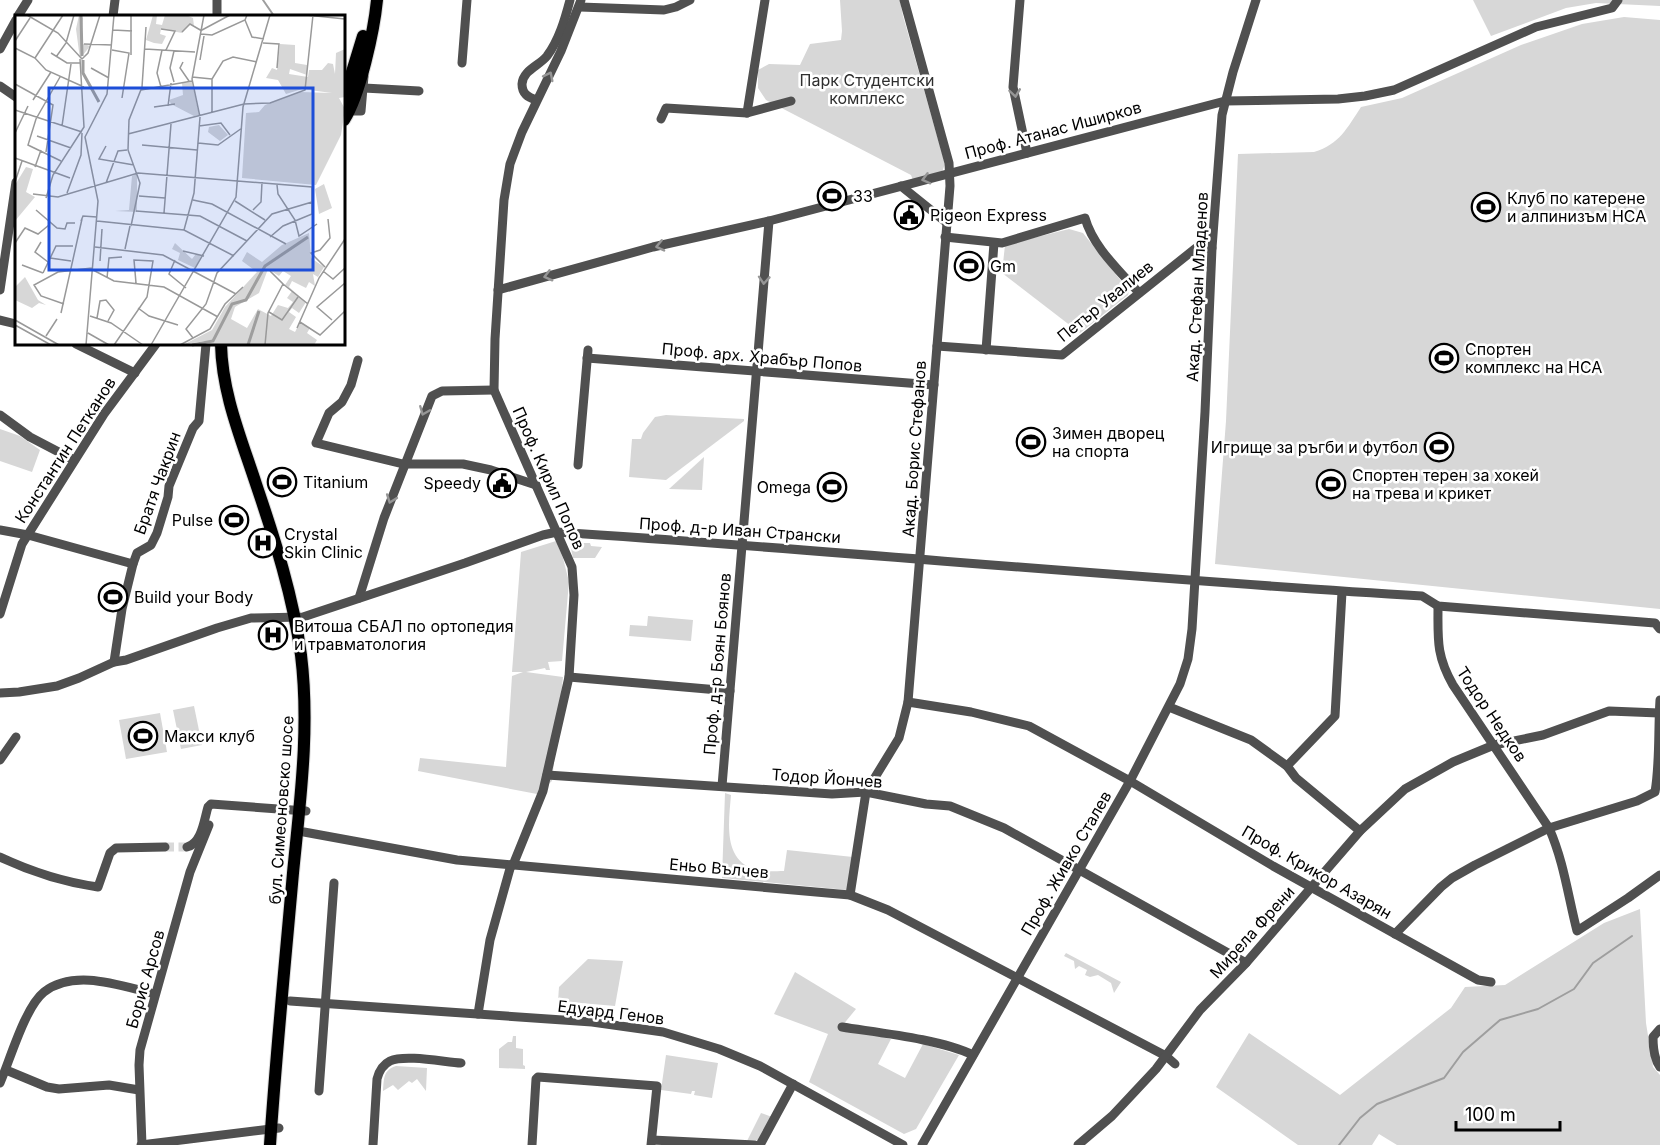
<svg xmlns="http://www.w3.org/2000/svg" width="1660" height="1145" viewBox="0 0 1660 1145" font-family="Inter,sans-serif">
<rect width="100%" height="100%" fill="#fff"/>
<!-- green -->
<g fill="#d7d7d7">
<path d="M840,0H900L903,16L945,164L942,172L914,183L911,175L766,100L758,88V70L769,64L800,65L810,44L841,40L842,31Z"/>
<path d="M1473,0H1660V6L1596,3L1566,8L1491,36Z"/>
<path d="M1624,17L1660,20V609L1215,564L1226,421L1238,154L1314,152C1340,144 1347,128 1361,107L1402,98L1521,45L1582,24Z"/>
<path d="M1069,229L1083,233L1129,291L1128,295L1080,333L1002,273L1005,245Z"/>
<path d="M666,415L744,419V421L666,480L629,477L632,439H641L643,433L655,417Z"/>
<path d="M0,429L20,436L40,450L32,472L0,461Z"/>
<path d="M704,457L702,490L669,489Z"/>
<path d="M556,541L563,558L569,582L562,661L548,662L550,670H546L545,668L526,672L563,677L552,781L537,794L418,771L420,758L506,767L512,676L523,672H512L521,552Z"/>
<path d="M578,543H590L591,546L602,547L595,558H573L570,544Z"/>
<path d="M648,616L693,620L691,641L629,636L630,625L647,626Z"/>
<path d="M194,706L202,745L181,749L173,710Z"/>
<path d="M160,713L167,752L126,759L119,720Z"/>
<path d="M725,793L731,795C729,821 722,860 756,870C764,872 776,871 784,871L787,850L853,857L847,890L722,878Z"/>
<path d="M1640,909L1646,1023L1653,1067L1660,1075V1145H1397L1379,1134L1372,1145H1298L1216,1087L1249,1033L1340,1095L1451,1008L1465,987L1505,985L1604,923Z"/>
<path d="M1066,953L1121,982L1114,993L1111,983L1098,975L1090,977L1085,975L1087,970L1079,966L1075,969L1074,961L1064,956Z"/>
<path d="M588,959L623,961L615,1006L558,1001L559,987Z"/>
<path d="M795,972L856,1009L842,1026L847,1030L891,1039L878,1064L905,1078L923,1044L959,1055L916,1129L904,1134L809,1082L828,1034L774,1014Z"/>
<path d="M513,1036H516V1048L523,1049V1065L525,1066V1069L499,1068V1049L508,1042H512Z"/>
<path d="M666,1055L718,1063L712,1098L694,1095L695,1091H692L691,1094L661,1090Z"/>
<path d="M396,1066L427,1068L426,1091L417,1079L412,1083L409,1081L398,1090L393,1085L383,1091C384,1079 383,1070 396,1066Z"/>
<path d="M761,1113L772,1117L759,1140L747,1141Z"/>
</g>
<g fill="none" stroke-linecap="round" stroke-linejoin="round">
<!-- stream -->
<g stroke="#9e9e9e" stroke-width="2">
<path d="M263,0L274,16"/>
<path d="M1339,1145L1360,1118L1377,1104L1444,1078L1463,1052L1500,1020L1538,1009L1574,989L1593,963L1632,936"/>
</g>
<!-- minor-tunnel -->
<path stroke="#d9d9d9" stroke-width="9" stroke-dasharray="9 4.5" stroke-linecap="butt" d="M165,847H187"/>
<!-- major casing -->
<g stroke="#dbdbdb" stroke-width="14">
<g id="major">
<path d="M344,98L363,36"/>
<path d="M344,120C360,95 374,31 377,0"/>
<path d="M221,344C222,393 241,438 256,484C275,540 293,596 301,655C310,728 300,801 293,873C285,964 276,1054 270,1145"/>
</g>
</g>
<!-- minor -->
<g stroke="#505050" stroke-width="9">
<path d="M217,0V16"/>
<path d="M1020,0L1013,87L1027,153"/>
<path d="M580,7L664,10L676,7L690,0"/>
<path d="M18,16L28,0"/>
<path d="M113,16L115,0"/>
<path d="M0,49L16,20"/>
<path d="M462,63L467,0"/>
<path d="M0,86L16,97"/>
<path d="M364,88L419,91"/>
<path d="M536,100C528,97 522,94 522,84C523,70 539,66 547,56C559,40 565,19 570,0"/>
<path d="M344,106L354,111H361L364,76"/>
<path d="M747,113L765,0"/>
<path d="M661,119L666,108L747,113L791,101"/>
<path d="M901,186L947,223"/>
<path d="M945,237L1002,243L1085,218C1093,247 1120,271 1139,293"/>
<path d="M0,290L16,182"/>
<path d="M498,290L653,247L769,221L1225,101L1338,99L1365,96L1394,90L1536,27L1612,8L1618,0"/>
<path d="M0,320L16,324"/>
<path d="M76,344L135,373"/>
<path d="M937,346L1062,355L1196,248H1212"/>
<path d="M986,350L994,243"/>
<path d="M587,358L934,385"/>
<path d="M358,360L351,385L342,402L329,413L316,443L403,464H463L491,470L536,485"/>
<path d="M0,415L30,437L74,460"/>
<path d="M578,465L588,350"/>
<path d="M0,530L28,535L133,564"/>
<path d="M359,598L384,518L432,396L442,391L494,390"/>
<path d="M1438,606C1438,639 1436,655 1453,685L1549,828C1564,862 1568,896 1577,931L1628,898L1660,875"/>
<path d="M0,614L22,544L104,414L156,344"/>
<path d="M114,662L122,609L133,564L137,553L151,545L157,533L168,497L169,486L193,428L199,421L206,344"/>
<path d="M569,677L730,691"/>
<path d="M0,693L19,692L57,686L79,678L114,662L126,660L217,628L251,618L303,617L465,563L543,535L557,532C845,551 1133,579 1422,596L1438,606L1655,623L1660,629"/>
<path d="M908,702L971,712L1029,726L1130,781L1273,866L1478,980L1491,982"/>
<path d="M1169,707L1251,740L1287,766L1296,778L1360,831"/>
<path d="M0,760L16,737"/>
<path d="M1287,766L1335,716L1342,592"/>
<path d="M547,775L832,794L866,792L926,804L950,806L1004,828L1246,963"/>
<path d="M722,786L769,221"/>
<path d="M304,832L457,860L850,895L888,910L1166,1056L1175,1064"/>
<path d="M187,847C202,843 204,820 208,807L211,804L306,811"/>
<path d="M0,857C32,872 63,882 98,887L110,853L116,848L165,847"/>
<path d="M513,865L543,791L569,677L574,595L572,567L494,390L495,339L504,200L510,164L522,132L561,51L581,0"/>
<path d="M850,895L866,792L899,738L908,702L950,186L949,163L904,0"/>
<path d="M1395,934L1441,887L1452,878L1475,865L1549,828L1637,801L1655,792C1660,763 1658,731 1660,700"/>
<path d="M290,1001L592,1022L663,1032L719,1049L760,1066L903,1145"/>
<path d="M478,1014L490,940L511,865"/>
<path d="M842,1027C880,1033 940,1039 973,1055"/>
<path d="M1660,1029L1653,1037C1653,1047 1654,1059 1660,1067"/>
<path d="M6,1070L47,1087L59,1089L109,1085L139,1090"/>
<path d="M0,1083C10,1060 25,1007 44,992C74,969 118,985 151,993"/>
<path d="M319,1091L334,883"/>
<path d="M652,1140L755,1145"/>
<path d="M141,1145L279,1128"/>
<path d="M142,1145L139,1065L140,1050L190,872L209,825"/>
<path d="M373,1145L377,1079C379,1071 382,1065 390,1061C405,1054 444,1062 461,1063"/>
<path d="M532,1145L536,1079L538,1077L657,1086L651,1145"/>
<path d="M760,1145L793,1084"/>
<path d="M922,1145L1130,781L1180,684L1188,659L1192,629L1205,412L1212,248L1222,115L1233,72L1256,0"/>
<path d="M1078,1145L1112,1116L1156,1069L1200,1010L1246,963L1360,831L1405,789L1453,762L1494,745L1543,735L1609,711L1659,713"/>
</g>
<!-- major -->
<use href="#major" stroke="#000" stroke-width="12"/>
</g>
<!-- one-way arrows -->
<defs><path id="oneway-chevron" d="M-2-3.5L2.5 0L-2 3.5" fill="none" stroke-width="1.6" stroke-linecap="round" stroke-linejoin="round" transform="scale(1.5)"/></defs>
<g stroke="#969696">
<use href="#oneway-chevron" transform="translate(549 76) rotate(-63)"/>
<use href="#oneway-chevron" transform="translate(1015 93) rotate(82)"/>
<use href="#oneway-chevron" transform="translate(926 179) rotate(165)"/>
<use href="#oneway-chevron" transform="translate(660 246) rotate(167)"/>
<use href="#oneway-chevron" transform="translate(548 276) rotate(165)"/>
<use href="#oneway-chevron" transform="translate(764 280) rotate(94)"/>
<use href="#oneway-chevron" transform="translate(424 411) rotate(112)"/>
<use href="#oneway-chevron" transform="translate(391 499) rotate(110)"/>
</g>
<!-- icons -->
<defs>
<g id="stadium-ring" transform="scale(1.5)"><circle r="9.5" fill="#fff" stroke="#000" stroke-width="1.5"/><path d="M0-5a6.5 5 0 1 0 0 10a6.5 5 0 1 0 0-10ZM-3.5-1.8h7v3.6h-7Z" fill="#000"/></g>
<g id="civic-ring" transform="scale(1.5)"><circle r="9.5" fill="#fff" stroke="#000" stroke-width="1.5"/><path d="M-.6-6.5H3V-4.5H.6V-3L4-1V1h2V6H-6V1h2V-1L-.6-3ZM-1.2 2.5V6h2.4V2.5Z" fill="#000"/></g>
<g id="hospital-ring" transform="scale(1.5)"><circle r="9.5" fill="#fff" stroke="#000" stroke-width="1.5"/><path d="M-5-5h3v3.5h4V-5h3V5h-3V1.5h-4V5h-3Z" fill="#000"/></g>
</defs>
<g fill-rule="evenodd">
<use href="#stadium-ring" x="832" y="196"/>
<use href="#stadium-ring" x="1486" y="207"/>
<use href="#civic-ring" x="909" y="215"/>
<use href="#stadium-ring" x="969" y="266"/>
<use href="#stadium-ring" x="1444" y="358"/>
<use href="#stadium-ring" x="1031" y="442"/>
<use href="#stadium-ring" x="1439" y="447"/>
<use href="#stadium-ring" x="282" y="482"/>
<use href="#civic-ring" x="502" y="483"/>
<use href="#stadium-ring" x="1331" y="484"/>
<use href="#stadium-ring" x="832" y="487"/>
<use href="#stadium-ring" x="234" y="520"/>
<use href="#hospital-ring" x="263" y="543"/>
<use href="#stadium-ring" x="113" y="597"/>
<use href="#hospital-ring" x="273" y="635"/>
<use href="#stadium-ring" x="143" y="736"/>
</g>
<g text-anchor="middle" stroke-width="5" stroke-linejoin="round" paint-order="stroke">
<!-- park labels -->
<g font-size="16" fill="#2e2e2e" stroke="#fff">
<text x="867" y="86">Парк Студентски<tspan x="867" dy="18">комплекс</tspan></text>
</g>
<!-- street labels -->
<g font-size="16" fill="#000" stroke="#fff">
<text transform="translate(1053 130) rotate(-15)" y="6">Проф. Атанас Иширков</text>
<text transform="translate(1197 287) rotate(-87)" y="6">Акад. Стефан Младенов</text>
<text transform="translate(1105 301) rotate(-39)" y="6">Петър Увалиев</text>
<text transform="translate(762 357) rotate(5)" y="6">Проф. арх. Храбър Попов</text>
<text transform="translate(914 449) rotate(-86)" y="6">Акад. Борис Стефанов</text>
<text transform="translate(65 450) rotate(-57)" y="6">Константин Петканов</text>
<text transform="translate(549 478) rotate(66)" y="6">Проф. Кирил Попов</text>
<text transform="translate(157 483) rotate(-70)" y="6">Братя Чакрин</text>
<text transform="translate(740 530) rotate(4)" y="6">Проф. д-р Иван Странски</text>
<text transform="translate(717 664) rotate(-85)" y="6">Проф. д-р Боян Боянов</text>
<text transform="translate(1492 714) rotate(56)" y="6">Тодор Недков</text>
<text transform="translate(827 778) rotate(4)" y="6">Тодор Йончев</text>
<text transform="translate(281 810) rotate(-86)" y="6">бул. Симеоновско шосе</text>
<text transform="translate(1066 863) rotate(-60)" y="6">Проф. Живко Сталев</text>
<text transform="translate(719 868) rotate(5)" y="6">Еньо Вълчев</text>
<text transform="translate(1317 872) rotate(30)" y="6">Проф. Крикор Азарян</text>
<text transform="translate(1252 932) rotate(-48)" y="6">Мирела Френи</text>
<text transform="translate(145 979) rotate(-74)" y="6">Борис Арсов</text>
<text transform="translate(611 1012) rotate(7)" y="6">Едуард Генов</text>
</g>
<!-- poi labels -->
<g font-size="16" fill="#000" stroke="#fff" text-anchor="start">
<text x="853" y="202">33</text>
<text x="1507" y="204">Клуб по катерене<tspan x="1507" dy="18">и алпинизъм НСА</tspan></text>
<text x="930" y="221">Pigeon Express</text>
<text x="990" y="272">Gm</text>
<text x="1465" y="355">Спортен<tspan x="1465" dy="18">комплекс на НСА</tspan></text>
<text x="1052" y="439">Зимен дворец<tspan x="1052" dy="18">на спорта</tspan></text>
<text x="1418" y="453" text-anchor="end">Игрище за ръгби и футбол</text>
<text x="1352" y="481">Спортен терен за хокей<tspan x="1352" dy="18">на трева и крикет</tspan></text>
<text x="303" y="488">Titanium</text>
<text x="481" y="489" text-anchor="end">Speedy</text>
<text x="811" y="493" text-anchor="end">Omega</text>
<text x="213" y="526" text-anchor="end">Pulse</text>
<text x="284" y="540">Crystal<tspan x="284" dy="18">Skin Clinic</tspan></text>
<text x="134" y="603">Build your Body</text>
<text x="294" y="632">Витоша СБАЛ по ортопедия<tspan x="294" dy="18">и травматология</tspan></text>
<text x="164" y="742">Макси клуб</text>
</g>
</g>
<!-- overview -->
<g transform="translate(15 15)">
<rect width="330" height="330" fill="#fff"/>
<path d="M64,0L68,3L66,28L75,31L65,44L61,14ZM138,0H142L141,9L147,10L150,0H171L178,3L179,11L175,9L167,18L146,14L145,19L151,21L147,29L139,28L131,25ZM265,29L280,30V48L292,50V60L275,54L274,59L293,62L294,55H307L313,48L318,49L320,59L321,38L330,34V82L324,83L330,94L326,120L301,170L227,163L231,98L244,97L250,90L285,77L317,78L287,74L271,79L263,65L251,63L257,53L262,55ZM177,67L184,100L179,101L156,89L154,85L168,80L167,68ZM204,110L213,120L205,126L193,117L194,112ZM11,152L18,154L11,177L20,182L0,206V170ZM122,159V197L100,196L114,195L117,161ZM309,169L317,193L304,199L300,174ZM294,218L296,243L309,252L303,262L298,259L300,271L294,267L291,273L277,266L274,272L291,287L284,298L277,293L274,297L281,302L274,314L280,317L285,307L295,313L292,318L302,325L299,330H197L189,326L168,330L197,315L210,292L242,257L227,246L232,237L247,247L267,230ZM253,254L264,261L268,256L276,261L270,270L277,276L272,283L278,287L273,293L263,290L256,301L243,294L232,313L216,304L220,292L244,278ZM160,228L177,244L181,239L186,241L180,253L163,245L165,238L157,234ZM10,262L23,285L31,290L24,288L17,293L0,285V272Z" fill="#d7d7d7" fill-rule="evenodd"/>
<path fill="none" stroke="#9e9e9e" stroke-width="3" d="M66,0L67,41M68,45V58L84,87M177,330L198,326L217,289L231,285L250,251L293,222M233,330L244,296"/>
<path fill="none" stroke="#999" stroke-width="1.5" d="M12,0L43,18L67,44L73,38L85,0M116,0V40M291,0L330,4M230,5L237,22L249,24M146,14L160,16L151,35M98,15L117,16M187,15L215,0M167,17L175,9L187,16M186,19L197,20L230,5L232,0M0,26L15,3M248,28L264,29L262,53M69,29L97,30M0,33L20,43L31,55L69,72M130,34L180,37M97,35L114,38L107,83M36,38L52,48H65M41,42L51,28L59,0M20,43L48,0M185,45L189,21M168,47L165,53L174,66M76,53L94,63M45,62L21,104L13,130L46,146M177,62L197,64M0,65V69L38,90L31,137M159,67L155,53L159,36M146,72L142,58L147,35M126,75L177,66M18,85L36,57M153,91L156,68M139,92L160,89M0,95L67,117M197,98V64L208,46L218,42L242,47M47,111L56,49M184,111L206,108L215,120M0,118L13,91M113,119L229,89L255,88L290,75L298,0M22,121L56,133M183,128L203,130L227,113M127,130L182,135M91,131L84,144L119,150M0,143L55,163M20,152L26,135M0,167L7,146M91,168L103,136L112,135M262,170L263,179L280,205L284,221L302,209M52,178L66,140L67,118M18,179L43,182L123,158L297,172V199L268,211L255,222M124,181L150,183M31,183L38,160L69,112L65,44M178,185L197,189L271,229M220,186L250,205M21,195L42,213L50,214L52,208H60M238,195L246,187L247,167M121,196L185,201L232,226M149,198L156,109M66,206L68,201L82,202M82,206L169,215L219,241M116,211L125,168L113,135L114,105L127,72L131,12M169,215L179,178L185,102L177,64L189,0M26,227L20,237L33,247M0,228L10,213L23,219L34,210M80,232L148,240L221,279M110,234L115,211M168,236L189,241M35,243L56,246M160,245L154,259L171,273M85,246L87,214M7,250L28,258M310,252L296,238L305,235L315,223L313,204M78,255L99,266L149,272L203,302M308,256L318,264L330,253M28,258L41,231H58M92,263L94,243L107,242M268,269L293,289M49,289L26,281L19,270L43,257L77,253M123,293L134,301L163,310M254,297L267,305L283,282M46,298L67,204M75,301L96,308L128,330M82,303L85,286L91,285L99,295L93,306M0,305L44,330M317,305L302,292L330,268M285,307L305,320L330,296M0,310L36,330M282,313L304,263L330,224M73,318L94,330M31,321L42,304M178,323L171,314L191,289L202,258L257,199L297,187M71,330L83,186L70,122L92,79L99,0M99,330L132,282L138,246L119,245L121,268M136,330L221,182L228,92L255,0M165,330L195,314L210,289L228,272M250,330L253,298L268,269L255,256"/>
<path fill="#1d4ed8" fill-opacity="0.15" stroke="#1d4ed8" stroke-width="3" d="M34,73H298V255H34Z"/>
<rect width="330" height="330" fill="none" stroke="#000" stroke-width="3"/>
</g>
<!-- scale -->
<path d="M1456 1121v9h104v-9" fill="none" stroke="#000000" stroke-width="3"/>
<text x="1465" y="1121" font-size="18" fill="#000000" stroke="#ffffff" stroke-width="4.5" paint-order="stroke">100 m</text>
</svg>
